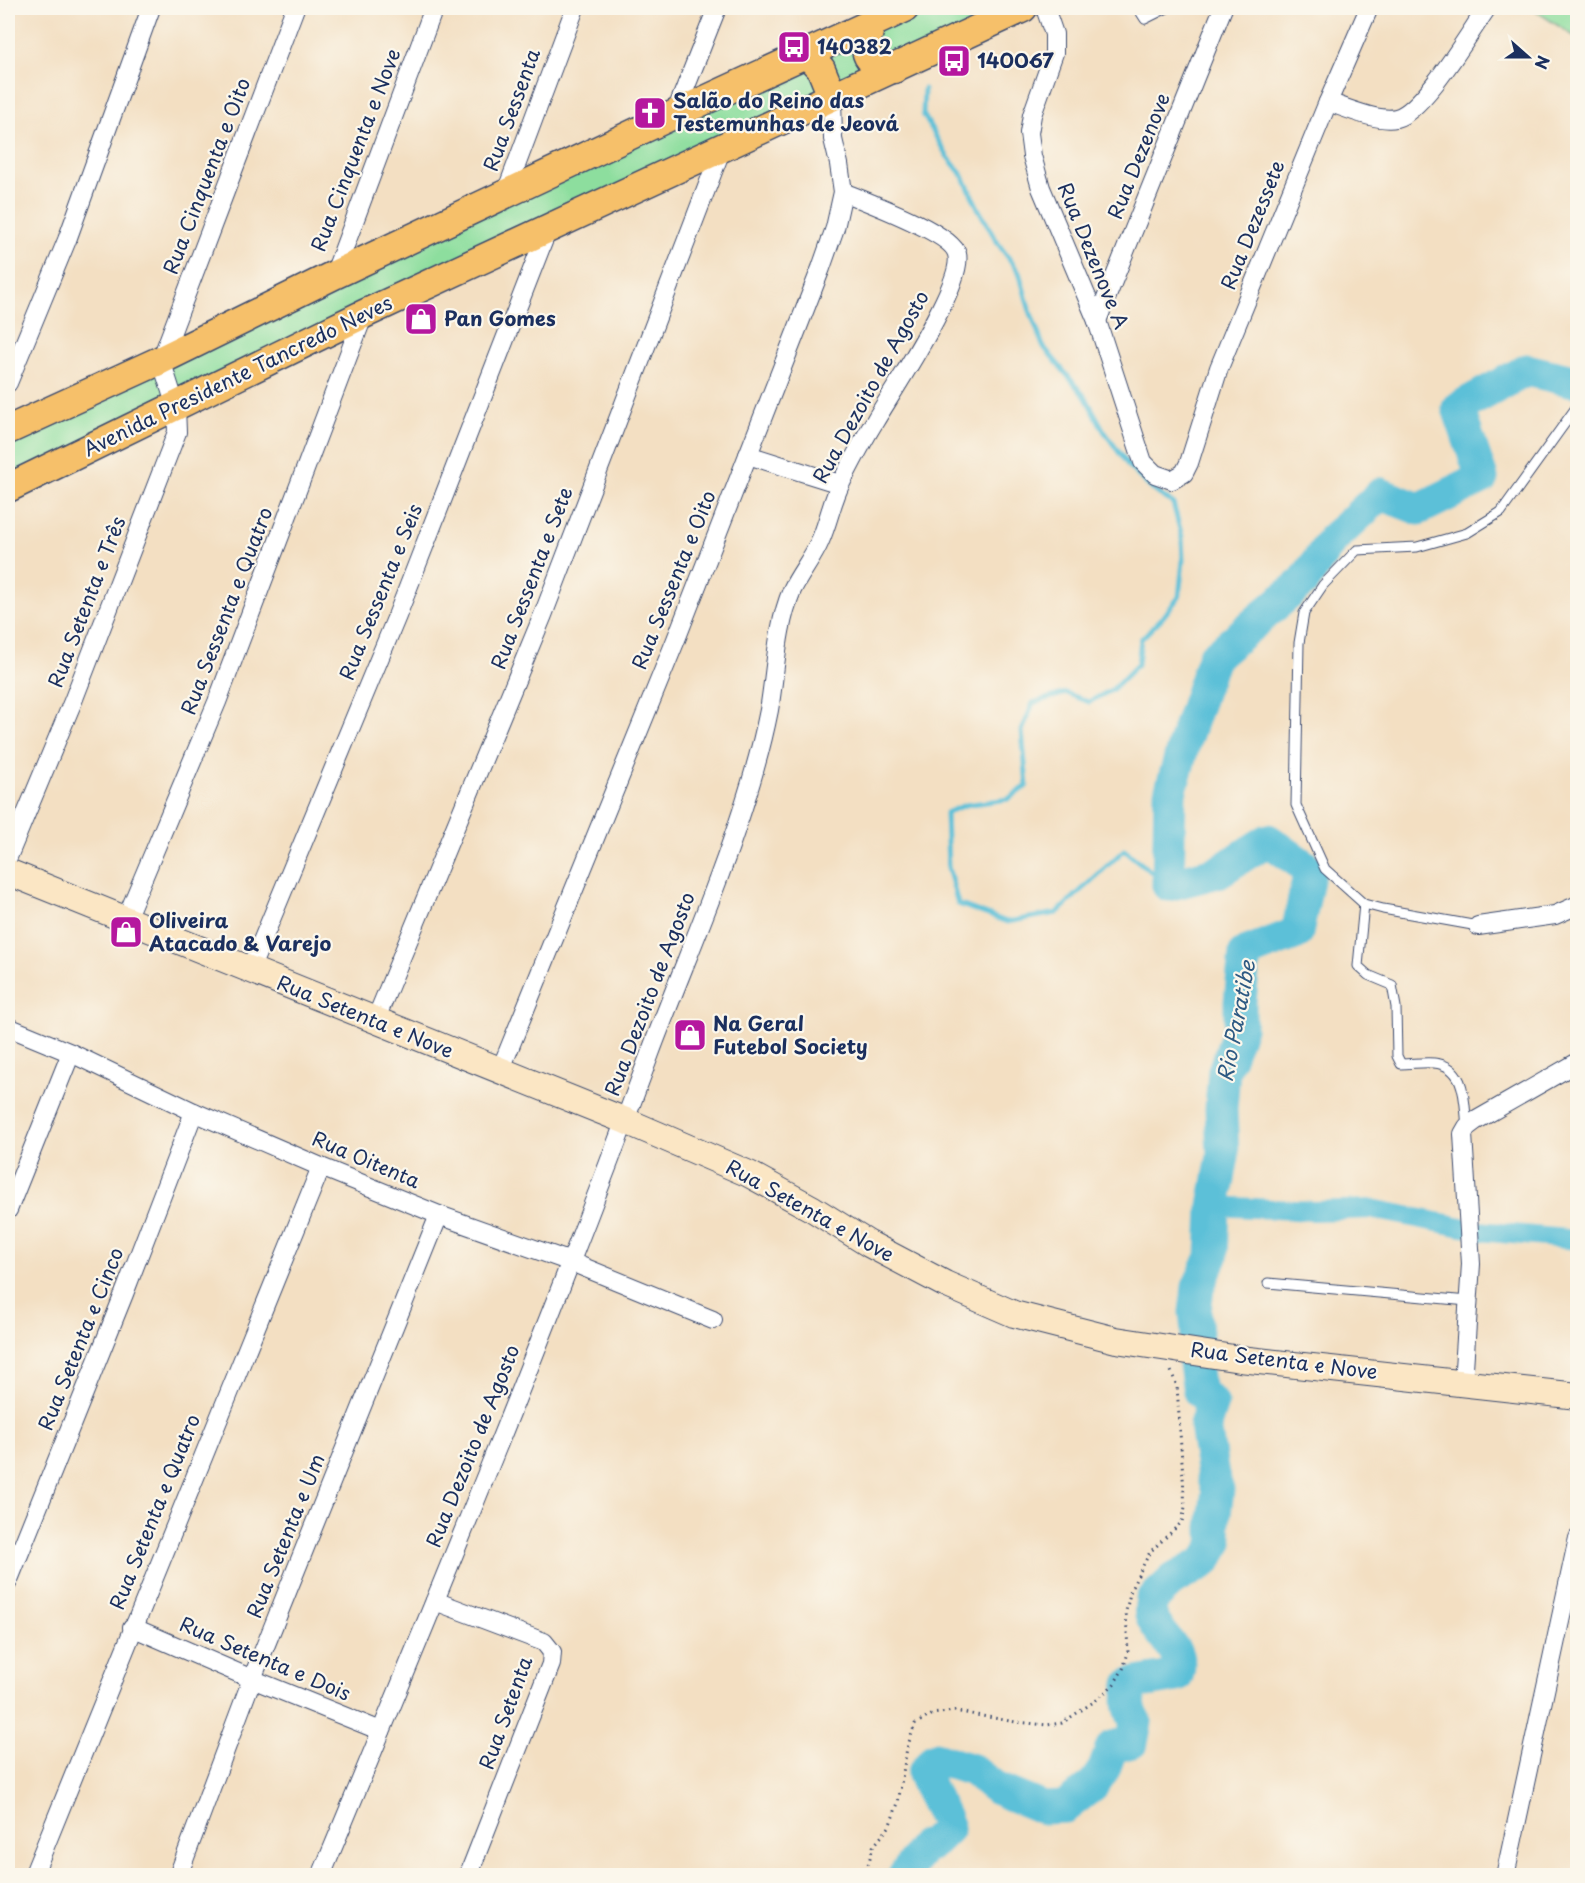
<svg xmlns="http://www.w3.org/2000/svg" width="1585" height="1883" viewBox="0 0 1585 1883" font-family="'Playpen Sans',sans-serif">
<rect width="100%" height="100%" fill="#fbf7ec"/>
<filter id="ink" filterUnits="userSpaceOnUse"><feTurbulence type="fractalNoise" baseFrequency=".0167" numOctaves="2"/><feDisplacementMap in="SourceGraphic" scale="12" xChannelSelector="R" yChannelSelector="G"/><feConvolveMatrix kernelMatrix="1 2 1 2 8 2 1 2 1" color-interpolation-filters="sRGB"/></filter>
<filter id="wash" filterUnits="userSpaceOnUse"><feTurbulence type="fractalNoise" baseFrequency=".008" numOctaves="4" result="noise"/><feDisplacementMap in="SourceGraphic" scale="24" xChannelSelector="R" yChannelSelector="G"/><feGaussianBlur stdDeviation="1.35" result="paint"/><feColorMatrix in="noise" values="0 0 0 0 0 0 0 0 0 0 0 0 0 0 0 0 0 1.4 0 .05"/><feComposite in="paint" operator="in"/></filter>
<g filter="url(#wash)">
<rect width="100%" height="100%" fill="#f3dfc2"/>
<!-- green -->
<g fill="#8dde9e" stroke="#54867e" stroke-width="1.5">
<path d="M915,8H1009L8,481V438Z"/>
<path d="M1531,8H1577V38Z"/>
</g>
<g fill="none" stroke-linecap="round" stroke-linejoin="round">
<!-- stream -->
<path stroke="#5bc0d8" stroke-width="5" d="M924,89L923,114L947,156L963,176L979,210L999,245L1019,272L1029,308L1043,346L1086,398L1104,431L1130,468L1154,491L1173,503L1182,537L1183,561L1179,597L1162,618L1141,639L1138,664L1113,689L1089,702L1066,693L1033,703L1022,731L1027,786L1008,799L965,805L946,813L948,867L958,904L1007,922L1057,913L1124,850L1168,885"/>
<!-- canal -->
<g stroke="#5bc0d8" stroke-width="20">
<path d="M1214,1206L1314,1211L1372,1209L1462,1227"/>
<path d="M1479,1231L1578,1240"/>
</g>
<!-- river -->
<path stroke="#5bc0d8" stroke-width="33" d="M904,1876L924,1846L931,1845L948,1828C941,1809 930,1793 923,1774L935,1758L972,1770L997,1789L1043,1808L1065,1807L1093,1785L1104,1769L1112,1747L1132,1742L1136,1722C1128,1709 1128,1700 1131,1684L1177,1676C1187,1650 1157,1636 1151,1615C1150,1611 1151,1604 1152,1600L1174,1579L1205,1562L1217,1542L1213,1528L1218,1490L1213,1476L1205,1425L1212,1403L1199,1391L1194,1357L1197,1332L1195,1312L1198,1287L1212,1257L1214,1206L1223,1156L1221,1109L1224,1071L1240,1028V1002L1245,953L1297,933L1310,870L1268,840L1218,872L1168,885L1170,793L1185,740L1213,658L1304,581L1332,540L1381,494L1419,509L1482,478L1458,408L1527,370L1573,381L1578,379"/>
</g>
</g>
<g filter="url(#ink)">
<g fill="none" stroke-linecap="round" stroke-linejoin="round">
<!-- lane casing -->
<g stroke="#3b496d" stroke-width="11">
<g id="lane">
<path d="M1138,8L1145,19L1167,8"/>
<path d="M1364,904L1358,966L1368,975L1392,985L1396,1007L1397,1056L1401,1064C1412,1064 1423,1062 1434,1063C1467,1066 1464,1102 1467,1127"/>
<path d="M1478,926L1383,909L1364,904L1325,869L1296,805L1299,643L1304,613L1323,585L1357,550L1417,547L1467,533L1501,512L1578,405"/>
<path d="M1268,1283L1468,1301"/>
</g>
</g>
<!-- street casing -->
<g stroke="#3b496d" stroke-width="20">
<g id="street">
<path d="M1045,8L1054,34V53L1032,115L1029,133L1032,156L1041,188L1097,321L1143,462L1155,474L1172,480L1184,473L1189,463L1219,368L1328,102L1369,8"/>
<path d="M1328,102C1346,108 1378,122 1396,118C1423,112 1470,32 1487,8"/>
<path d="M675,114L717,8"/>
<path d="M505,195L575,8"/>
<path d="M334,275L434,8"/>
<path d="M1097,321L1223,8"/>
<path d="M8,383L67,240L151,8"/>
<path d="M748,455L840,484"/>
<path d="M8,857L73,701L177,432L176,407L161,360L295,8"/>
<path d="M125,921L217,702L364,314"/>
<path d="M1478,926L1555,915L1578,905"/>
<path d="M250,970L397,616L548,229"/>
<path d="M375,1021L543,615L722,148"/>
<path d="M8,1027L71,1053L194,1112L321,1167L439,1215L571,1262L713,1320"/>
<path d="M500,1071L675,642L821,268L835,228L843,192L839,164L833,139L832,96"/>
<path d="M8,1210L71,1053"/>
<path d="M1463,1383L1471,1264L1463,1134L1467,1127L1475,1121L1578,1062"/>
<path d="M8,1582L124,1294L194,1112"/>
<path d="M435,1601L544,1642L552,1652L551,1664L468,1876"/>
<path d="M132,1627L252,1679L381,1731"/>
<path d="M33,1876L321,1167"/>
<path d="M178,1876L252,1679L439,1215"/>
<path d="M321,1876C434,1605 546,1333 648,1059C671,997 697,936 720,874C740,820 758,766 769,710C776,670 776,628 792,590C800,573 813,558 820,541C829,521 832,499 843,479C853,460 863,440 875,421C892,392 965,283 957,254C952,233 865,201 843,192"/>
<path d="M1505,1876L1578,1538"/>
</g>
</g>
<!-- secondary casing -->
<g stroke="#3b496d" stroke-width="28">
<path id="secondary" d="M8,872L626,1121L749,1174L813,1209L869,1244L945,1284L1014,1314L1116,1340L1240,1359L1578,1396"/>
</g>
<!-- primary casing -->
<g stroke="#3b496d" stroke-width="31">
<g id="primary">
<path d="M872,21C864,49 859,63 894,69"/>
<path d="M806,53L821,69L832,96"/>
<path d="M8,430L161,360L334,275L675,114L905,8"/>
<path d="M8,488L364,314L1023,8"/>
</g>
</g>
<!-- path -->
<path stroke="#3b496d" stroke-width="3" stroke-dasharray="1.5 4.5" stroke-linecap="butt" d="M865,1876L873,1847L889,1827L898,1803L907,1748L915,1724L933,1714L954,1711L1016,1722L1047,1725L1062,1723L1098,1699L1114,1684L1123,1669L1128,1653L1126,1611L1131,1589L1150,1552L1182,1522L1185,1507L1177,1386L1171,1371"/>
<!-- lane -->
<use href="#lane" stroke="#fff" stroke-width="9"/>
<!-- street -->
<use href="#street" stroke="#fff" stroke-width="18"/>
<!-- secondary -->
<use href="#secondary" stroke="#fbe6c4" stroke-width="26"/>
<!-- primary -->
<use href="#primary" stroke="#f6c06b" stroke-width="28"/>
</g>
</g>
<!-- icons -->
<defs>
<g id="bus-square" transform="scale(1.725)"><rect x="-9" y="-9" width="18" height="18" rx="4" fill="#b5179e" stroke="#fbf7ec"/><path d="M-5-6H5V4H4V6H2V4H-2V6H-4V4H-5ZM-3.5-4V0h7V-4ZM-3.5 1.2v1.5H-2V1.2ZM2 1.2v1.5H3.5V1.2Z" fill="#fff"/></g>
<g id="church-square" transform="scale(1.725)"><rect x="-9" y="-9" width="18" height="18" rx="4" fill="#b5179e" stroke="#fbf7ec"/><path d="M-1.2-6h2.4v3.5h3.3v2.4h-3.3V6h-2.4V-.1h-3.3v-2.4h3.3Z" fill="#fff"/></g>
<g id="shop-square" transform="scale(1.725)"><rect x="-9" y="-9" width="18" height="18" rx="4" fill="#b5179e" stroke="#fbf7ec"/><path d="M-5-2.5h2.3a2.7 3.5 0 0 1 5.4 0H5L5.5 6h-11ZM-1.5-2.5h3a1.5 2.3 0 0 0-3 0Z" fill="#fff"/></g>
</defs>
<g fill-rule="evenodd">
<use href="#bus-square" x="794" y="47"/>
<use href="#bus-square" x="954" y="61"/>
<use href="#church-square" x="650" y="113"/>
<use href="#shop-square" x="421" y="319"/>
<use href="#shop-square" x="126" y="932"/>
<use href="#shop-square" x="690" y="1035"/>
</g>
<g text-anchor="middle" stroke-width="4.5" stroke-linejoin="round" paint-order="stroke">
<!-- poi labels -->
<g font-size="20" font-weight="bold" fill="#1b2f5e" stroke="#fbf7ec" text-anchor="start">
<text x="817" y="54">140382</text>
<text x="977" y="68">140067</text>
<text x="673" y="108">Salão do Reino das<tspan x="673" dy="23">Testemunhas de Jeová</tspan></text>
<text x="444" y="326">Pan Gomes</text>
<text x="149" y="928">Oliveira<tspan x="149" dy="23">Atacado &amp; Varejo</tspan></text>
<text x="713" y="1031">Na Geral<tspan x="713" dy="23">Futebol Society</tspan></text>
</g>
<!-- street labels -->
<g font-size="20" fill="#1b2f5e" stroke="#fbf7ec">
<text transform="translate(512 110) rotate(-70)" y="7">Rua Sessenta</text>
<text transform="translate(356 150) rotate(-69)" y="7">Rua Cinquenta e Nove</text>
<text transform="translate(1139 156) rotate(-68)" y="7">Rua Dezenove</text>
<text transform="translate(207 176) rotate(-69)" y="7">Rua Cinquenta e Oito</text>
<text transform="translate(1253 225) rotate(-68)" y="7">Rua Dezessete</text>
<text transform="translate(1093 256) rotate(68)" y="7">Rua Dezenove A</text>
<text transform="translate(238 376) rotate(-26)" y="7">Avenida Presidente Tancredo Neves</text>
<text transform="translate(871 387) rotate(-61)" y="7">Rua Dezoito de Agosto</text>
<text transform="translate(532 578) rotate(-69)" y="7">Rua Sessenta e Sete</text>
<text transform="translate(674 580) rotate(-68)" y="7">Rua Sessenta e Oito</text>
<text transform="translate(381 592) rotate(-68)" y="7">Rua Sessenta e Seis</text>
<text transform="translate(87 602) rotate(-69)" y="7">Rua Setenta e Três</text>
<text transform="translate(227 611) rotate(-69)" y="7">Rua Sessenta e Quatro</text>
<text transform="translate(650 994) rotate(-69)" y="7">Rua Dezoito de Agosto</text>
<text transform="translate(365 1017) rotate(22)" y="7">Rua Setenta e Nove</text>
<text transform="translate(366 1160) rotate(23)" y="7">Rua Oitenta</text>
<text transform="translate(810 1211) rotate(29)" y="7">Rua Setenta e Nove</text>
<text transform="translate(81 1339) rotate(-68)" y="7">Rua Setenta e Cinco</text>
<text transform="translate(1284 1361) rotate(7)" y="7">Rua Setenta e Nove</text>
<text transform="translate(473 1446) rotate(-68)" y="7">Rua Dezoito de Agosto</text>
<text transform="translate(155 1512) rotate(-68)" y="7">Rua Setenta e Quatro</text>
<text transform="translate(286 1536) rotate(-68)" y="7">Rua Setenta e Um</text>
<text transform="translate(265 1659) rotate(23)" y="7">Rua Setenta e Dois</text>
<text transform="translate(506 1713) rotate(-70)" y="7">Rua Setenta</text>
</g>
<!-- water labels -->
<g font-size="21" font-style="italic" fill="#2e5a83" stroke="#fbf7ec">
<text transform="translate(1237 1021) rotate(-79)" y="7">Rio Paratibe</text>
</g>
</g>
<!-- margin -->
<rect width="1585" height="1883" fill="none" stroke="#fbf7ec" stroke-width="30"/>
<!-- north arrow -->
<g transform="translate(1528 57) rotate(111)" stroke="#fbf7ec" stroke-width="4.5" paint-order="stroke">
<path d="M0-4.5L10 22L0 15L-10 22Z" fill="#1b2f5e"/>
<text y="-9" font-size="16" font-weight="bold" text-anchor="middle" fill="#1b2f5e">N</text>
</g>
</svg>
